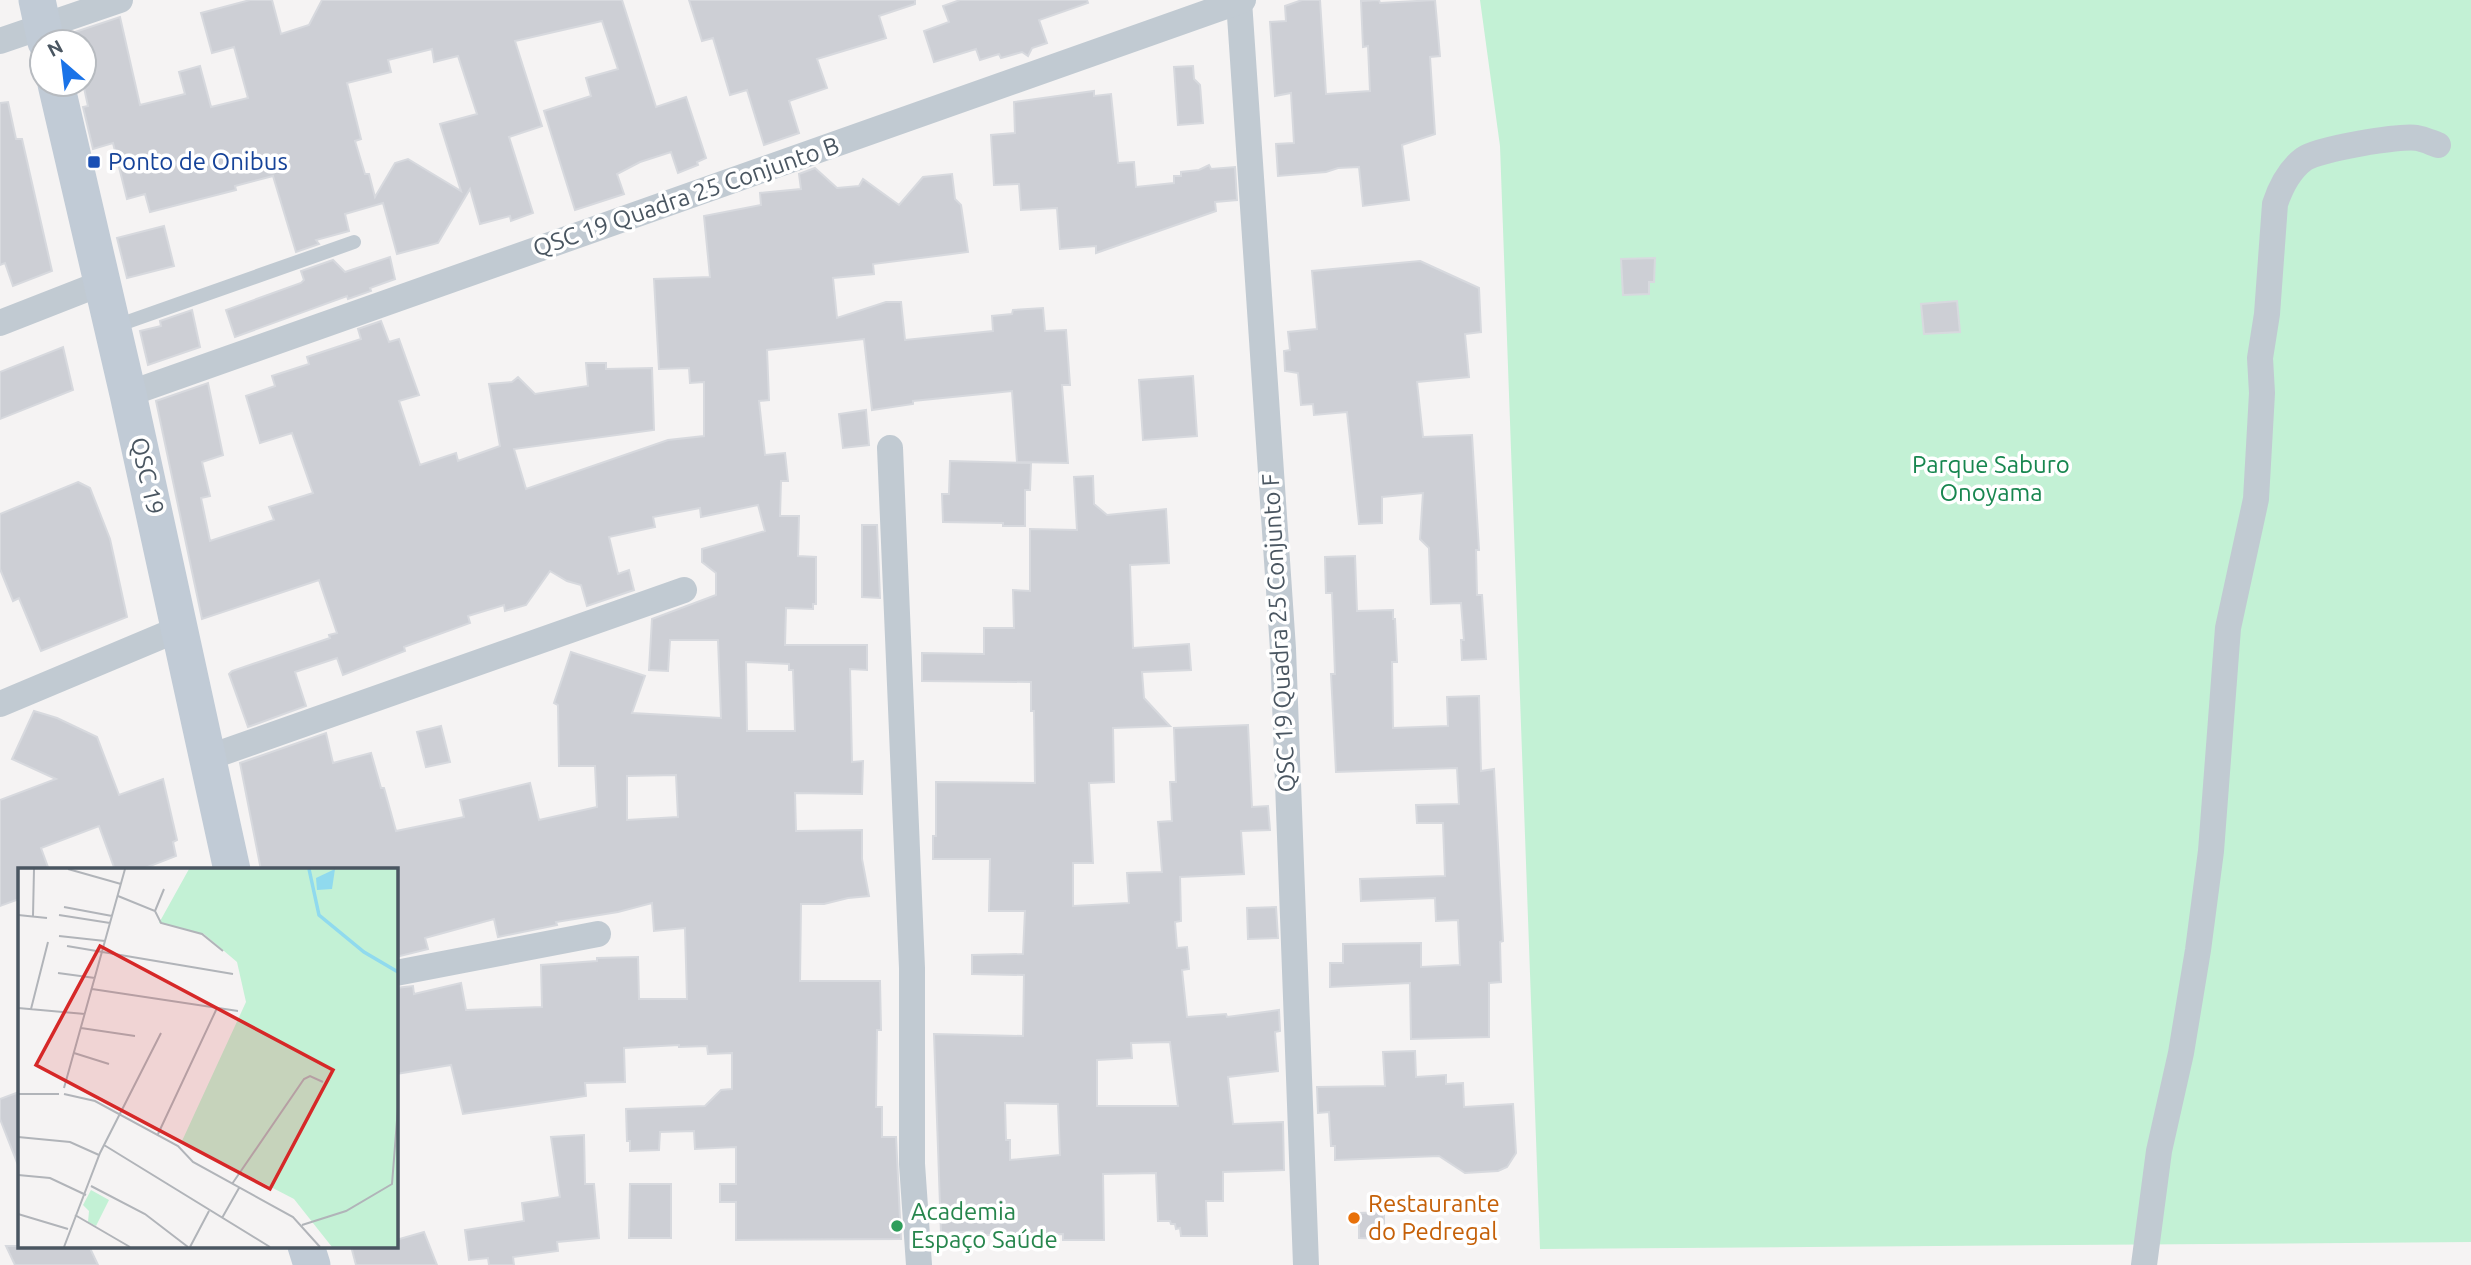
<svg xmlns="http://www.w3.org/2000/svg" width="2471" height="1265" viewBox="0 0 2471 1265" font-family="Ubuntu,sans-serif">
<rect width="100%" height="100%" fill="#f5f3f3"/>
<!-- green -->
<path fill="#c3f1d5" d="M1480,0H2471V1242L1540,1249L1500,146Z"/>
<!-- building -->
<g fill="#cdcfd5" stroke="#d7d9de" stroke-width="2" fill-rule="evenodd">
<path d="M250,0H272L281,34L309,25L322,0H622L656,107L686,97L706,158L697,162L698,165L678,173L671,152L640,162L617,174L624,194L575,210L544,111L591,96L586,78L618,69L602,21L515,41L542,126L509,137L533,213L511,221L510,216L480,224L470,189L438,243L397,254L383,203L345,214L349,231L316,240L319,244L296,252L273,176L235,186L236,190L150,212L145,194L127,199L113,143L93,149L83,107L88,106L84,88V42H66V35L120,17L140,105L185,94L179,72L200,66L211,107L248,98L234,47L212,53L201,13ZM432,49L434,62L458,56L477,114L440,124L461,191L408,159L395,163L375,197L369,174H365L355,141L361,139L347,83L391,72L388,60Z"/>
<path d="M689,0H915V4L879,16L886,38L817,59L827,88L789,101L799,133L764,145L747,90L730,95L713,38L702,41Z"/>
<path d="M960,0H1087L1088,3L1039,20L1047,43L1032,48L1028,56L1022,52L1001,58L999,54L980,60L976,49L934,62L924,31L949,22L943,6Z"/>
<path d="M1302,0H1320L1326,94L1370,91L1368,46L1363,47L1361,1L1379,0L1380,3L1435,0L1440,56L1430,57L1435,134L1402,145L1409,200L1363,206L1359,167L1338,168L1326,172L1278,176L1276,144L1294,143L1291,93L1275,96L1270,22L1286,21L1285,6Z"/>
<path d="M1193,66L1194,79L1200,85L1203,123L1178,125L1174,67Z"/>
<path d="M1094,91V96L1111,94L1118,163L1134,162L1136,187L1174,183V176H1181V172L1199,170L1209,165L1211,169L1235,167L1237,200L1215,202L1216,211L1096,253V246L1060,249L1057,208L1021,210L1019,184L994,185L991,135L1015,133L1014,102Z"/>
<path d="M8,102L16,139H22L52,271L13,286L5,263L0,265V103Z"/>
<path d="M815,168L837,188L859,186L863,179L899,205L923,177L952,174L955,199L961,205L968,252L873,264L874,274L833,278L837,318L886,302H901L905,340L993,331L992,316L1012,314L1013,310L1043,308L1045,331L1066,330L1070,385H1062L1068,463L1017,462L1012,391L913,401V404L872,410L864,339L767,350L769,400L759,401L765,455L785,453L788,481H781L780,516H799L798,556L816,557V604H813V609L786,608L785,645H867V670L850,669L852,762L863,761L862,794L795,793L796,831L862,830V859L869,896L848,898L824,904H801L800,981H880L881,1030H877L876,1107H882V1137H896L901,1239L736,1240V1202H720V1184H736V1147L695,1149L694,1131L660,1132L659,1150L630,1151V1141H627L626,1109L705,1106L721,1090L732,1089V1053L708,1054L707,1046L679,1047V1045L624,1048L625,1082L585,1083L586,1096L463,1114L451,1065L396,1074V988L413,986L414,994L461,983L466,1010L542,1007L541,965L597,961V958L638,957L639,999H687L685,928L654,931L652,903L618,912L556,922L557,925L498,937L494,919L425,938L428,949L396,957V870H261L240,763L326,733L333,763L371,753L381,788H384L396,831L464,817L460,800L530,783L539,820L597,807L595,766H559L558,705L554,703L571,652L645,676L632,713L721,718L718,640H670L668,671L649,670L652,619L716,595V573L702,562V549L765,531L758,505L701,517L700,508L653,517L655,527L609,537L618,574L629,570L634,590L587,606L581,585L567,581L550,571L526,605L505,611L504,605L468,616L470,623L404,647L405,651L343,675L337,658L295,672L306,706L248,727L229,674L232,671L330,638L329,635L337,633L319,580L202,619L156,401L208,383L223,455L202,462L210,496L201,498L210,541L274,520L269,507L313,493L292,433L260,443L246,396L275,386L272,376L309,364L307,357L361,339L358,329L381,321L389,342L399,339L419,395L399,401L420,465L456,453L458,461L500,446L489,384L512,382L518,377L535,394L588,386L586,363H606V369L652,368L654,430L514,449L526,489L668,440L704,436V382L690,383L689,368L659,369L654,279L710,277L704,216L761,205L760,193L801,189L799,174ZM746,662L789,664V670H793L795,731H747ZM676,775L678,817L627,820V776Z"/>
<path d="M164,226L174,266L127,278L117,238Z"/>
<path d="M390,257L395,279L370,288L371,291L348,299L347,296L235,337L226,310L301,283L304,280L301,271L333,260L345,272Z"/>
<path d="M1655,258L1654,282H1649V294L1623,295L1621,259Z"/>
<path d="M1420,261L1479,288L1481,332L1465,334L1469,377L1417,382L1423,437L1472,435L1479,550H1476L1477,595H1482L1486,659L1462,660L1461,640H1464L1461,603L1431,604L1429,548L1420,539L1423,493L1382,497V523L1359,524L1347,412L1314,415L1313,404L1301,405L1298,373L1285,371L1284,351L1290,350L1288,332L1317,329L1312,271Z"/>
<path d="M1957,301L1960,332L1924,334L1921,304Z"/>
<path d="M192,310L200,347L148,365L140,331L161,326L160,321Z"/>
<path d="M63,347L73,390L0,419V372Z"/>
<path d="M1193,376L1197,436L1143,440L1139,380Z"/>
<path d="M866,410L869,445L843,448L839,414Z"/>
<path d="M950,461L1031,463L1030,490H1025V526H1003V523L943,522L942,494H949Z"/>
<path d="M1093,476L1094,504L1107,515L1166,509L1169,563L1130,565L1133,648L1189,644L1191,670L1142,672L1144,698L1170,726L1113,728L1114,782L1089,783L1093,863H1073V906L1129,903L1127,873L1162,872L1158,822L1172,821L1170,782H1176L1174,728L1248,725L1252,807L1268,806L1270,830L1241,831L1244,874L1180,877L1181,921L1175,922L1177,948L1187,947L1189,969L1182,970L1187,1017L1226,1014L1227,1017L1279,1010L1280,1031L1275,1032L1278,1071L1228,1077L1233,1124L1283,1122L1284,1170L1223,1172V1201H1206L1207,1236H1181L1180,1228L1176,1229L1175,1224H1171L1170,1221H1158L1156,1173L1103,1174L1104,1240H1063V1234L983,1235V1231L941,1233L934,1034L1023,1036L1024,975L972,974V955L1023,954L1025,911H989L990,859H933V836H936V782L1035,783L1034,711H1031V682L922,681V653L984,654V628H1014L1013,590L1030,591V529L1077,530L1074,477ZM1170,1042L1178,1106H1097V1060L1132,1058L1131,1043ZM1005,1103L1058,1104L1060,1155L1010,1160V1140H1006Z"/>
<path d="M78,482L90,488L110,539L127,617L41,651L19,598L13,601L0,569V514Z"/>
<path d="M862,525H877L880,598L862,597Z"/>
<path d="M1355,556L1357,611L1393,610V619H1395L1397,662H1392L1393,728L1448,726L1447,697L1479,696L1481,771L1494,769L1503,941L1500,942L1501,982L1489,983V1037L1411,1039L1410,983L1330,987V963H1343V944L1421,943V967L1460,965L1458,920L1436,921L1435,898L1361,901L1360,879L1445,876L1443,823H1417L1416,805L1459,804L1457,768L1336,772L1331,674H1335L1332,593H1326L1325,557Z"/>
<path d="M34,711L57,718L97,737L119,795L163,779L177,840L173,842L176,856L140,870H115L99,826L41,848L49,870H19V899L0,906V800L56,779L12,759Z"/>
<path d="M441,726L450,762L426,767L417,732Z"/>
<path d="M1276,907L1278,938L1248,939L1247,908Z"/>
<path d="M1415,1051L1416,1077L1446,1075V1084L1463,1083L1464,1107L1513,1104L1516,1153L1507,1167L1498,1171L1465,1173L1439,1156L1335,1160V1146H1331L1329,1112L1318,1113L1317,1087L1385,1086L1383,1052Z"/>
<path d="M19,1092V1165H18L0,1119V1099Z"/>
<path d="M584,1135L585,1184H594L599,1238L557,1242L558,1251L513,1257L514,1265H489L488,1258L469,1260L465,1230L524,1221L522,1203L560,1197L551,1137Z"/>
<path d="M630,1184H671V1238H629Z"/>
<path d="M1384,1212V1239L1359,1238V1213Z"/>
<path d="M424,1232L437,1265H356L351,1246H396V1240Z"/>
<path d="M6,1246H89L98,1265H15Z"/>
</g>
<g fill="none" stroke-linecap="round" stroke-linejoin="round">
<!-- lane -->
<path stroke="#c1cad2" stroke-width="14" d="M113,327L354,242"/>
<!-- street -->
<g stroke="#c1cad2" stroke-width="26">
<path d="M1239,1L1283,649L1306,1265"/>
<path d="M0,41L120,0"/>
<path d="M0,323L102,283"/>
<path d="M128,394L1243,0"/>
<path d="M890,448L912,968V1164L919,1265"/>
<path d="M0,704L181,628"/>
<path d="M207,758L684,590"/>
<path d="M396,973L598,934"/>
<path d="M2144,1265L2159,1151L2181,1053L2198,950L2211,851L2228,628L2256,499L2262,393L2260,358L2267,314L2275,204C2281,186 2289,170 2304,159C2318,149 2401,135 2417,138C2424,139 2432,143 2438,145"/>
</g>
<!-- secondary -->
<g stroke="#c1cbd6" stroke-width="37">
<path d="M37,0L46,42"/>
<path d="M56,84L128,394L232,870"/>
<path d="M306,1246L312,1265"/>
</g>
</g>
<!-- markers -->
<rect fill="#1a4fb4" stroke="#fff" stroke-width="2.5" x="87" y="155" width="14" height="14" rx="3.5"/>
<circle fill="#e8710a" stroke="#fff" stroke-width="2.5" cx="1354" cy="1218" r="7"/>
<circle fill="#2e9e5b" stroke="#fff" stroke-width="2.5" cx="897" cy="1226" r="7"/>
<g text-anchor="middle" stroke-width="7" stroke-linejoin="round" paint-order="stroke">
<!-- transit labels -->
<g font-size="24" fill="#164399" stroke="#fff" text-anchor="start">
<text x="108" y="170">Ponto de Onibus</text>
</g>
<!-- street labels -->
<g font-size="24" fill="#4a5661" stroke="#fff">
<text transform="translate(686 197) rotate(-19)" y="8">QSC 19 Quadra 25 Conjunto B</text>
<text transform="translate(147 476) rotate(77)" y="8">QSC 19</text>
<text transform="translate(1279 633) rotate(-93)" y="8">QSC 19 Quadra 25 Conjunto F</text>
</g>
<!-- park labels -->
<g font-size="24" fill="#17864f" stroke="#fff">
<text x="1991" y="473">Parque Saburo<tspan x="1991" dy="28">Onoyama</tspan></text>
</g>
<!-- food labels -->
<g font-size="24" fill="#c56008" stroke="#fff" text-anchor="start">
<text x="1368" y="1212">Restaurante<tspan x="1368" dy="28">do Pedregal</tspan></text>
</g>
<!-- leisure labels -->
<g font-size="24" fill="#27864d" stroke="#fff" text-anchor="start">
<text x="911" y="1220">Academia<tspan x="911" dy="28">Espaço Saúde</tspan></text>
</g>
</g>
<!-- overview -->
<g transform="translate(18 868)">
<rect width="380" height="380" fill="#f5f3f3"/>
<path d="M171,1H380V379H314L276,331L164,273L228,134L219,94L186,66L141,55ZM73,322L91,332L78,358L70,354L71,343L65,337Z" fill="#c3f1d5"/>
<path d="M317,1L314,21L299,22L298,10Z" fill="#90daee"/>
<path fill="none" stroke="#90daee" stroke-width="3.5" d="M291,1L301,47L346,84L380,104"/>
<path fill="none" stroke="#b1b4b9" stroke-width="2" d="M50,1L103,16M100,28L137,43L143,55L184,66L205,83M46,39L94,48M137,43L146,21M0,47L29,50M41,47L92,55M15,48L16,1M41,68L87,73M49,78L215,106M40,105L77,110M74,121L220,143M0,140L67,146M13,141L30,74M63,160L117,168M56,185L91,196M46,220L107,1M0,226H41M46,226L77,233L160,278L175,294L275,349L302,379M140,266L199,140M0,269L52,274L81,287M86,277L252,379M0,307L32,310L68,327M214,316L286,211L292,208L305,214M73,318L127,346L170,379M0,346L50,361M57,347L112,379M204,350L221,320M284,357L328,343L374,316L380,240M46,379L82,285L143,165M172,379L191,343"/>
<path fill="#d62828" fill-opacity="0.15" stroke="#d62828" stroke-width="3.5" d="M82,78L315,202L252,321L18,197Z"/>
<rect width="380" height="380" fill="none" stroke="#4a5661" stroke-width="3.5"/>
</g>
<!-- north arrow -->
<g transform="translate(63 63) rotate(332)"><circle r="33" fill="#ffffff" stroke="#b7bbc0" stroke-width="2"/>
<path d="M0-5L12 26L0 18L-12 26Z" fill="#1a73e8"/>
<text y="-10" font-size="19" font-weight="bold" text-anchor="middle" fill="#4a5661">N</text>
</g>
</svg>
